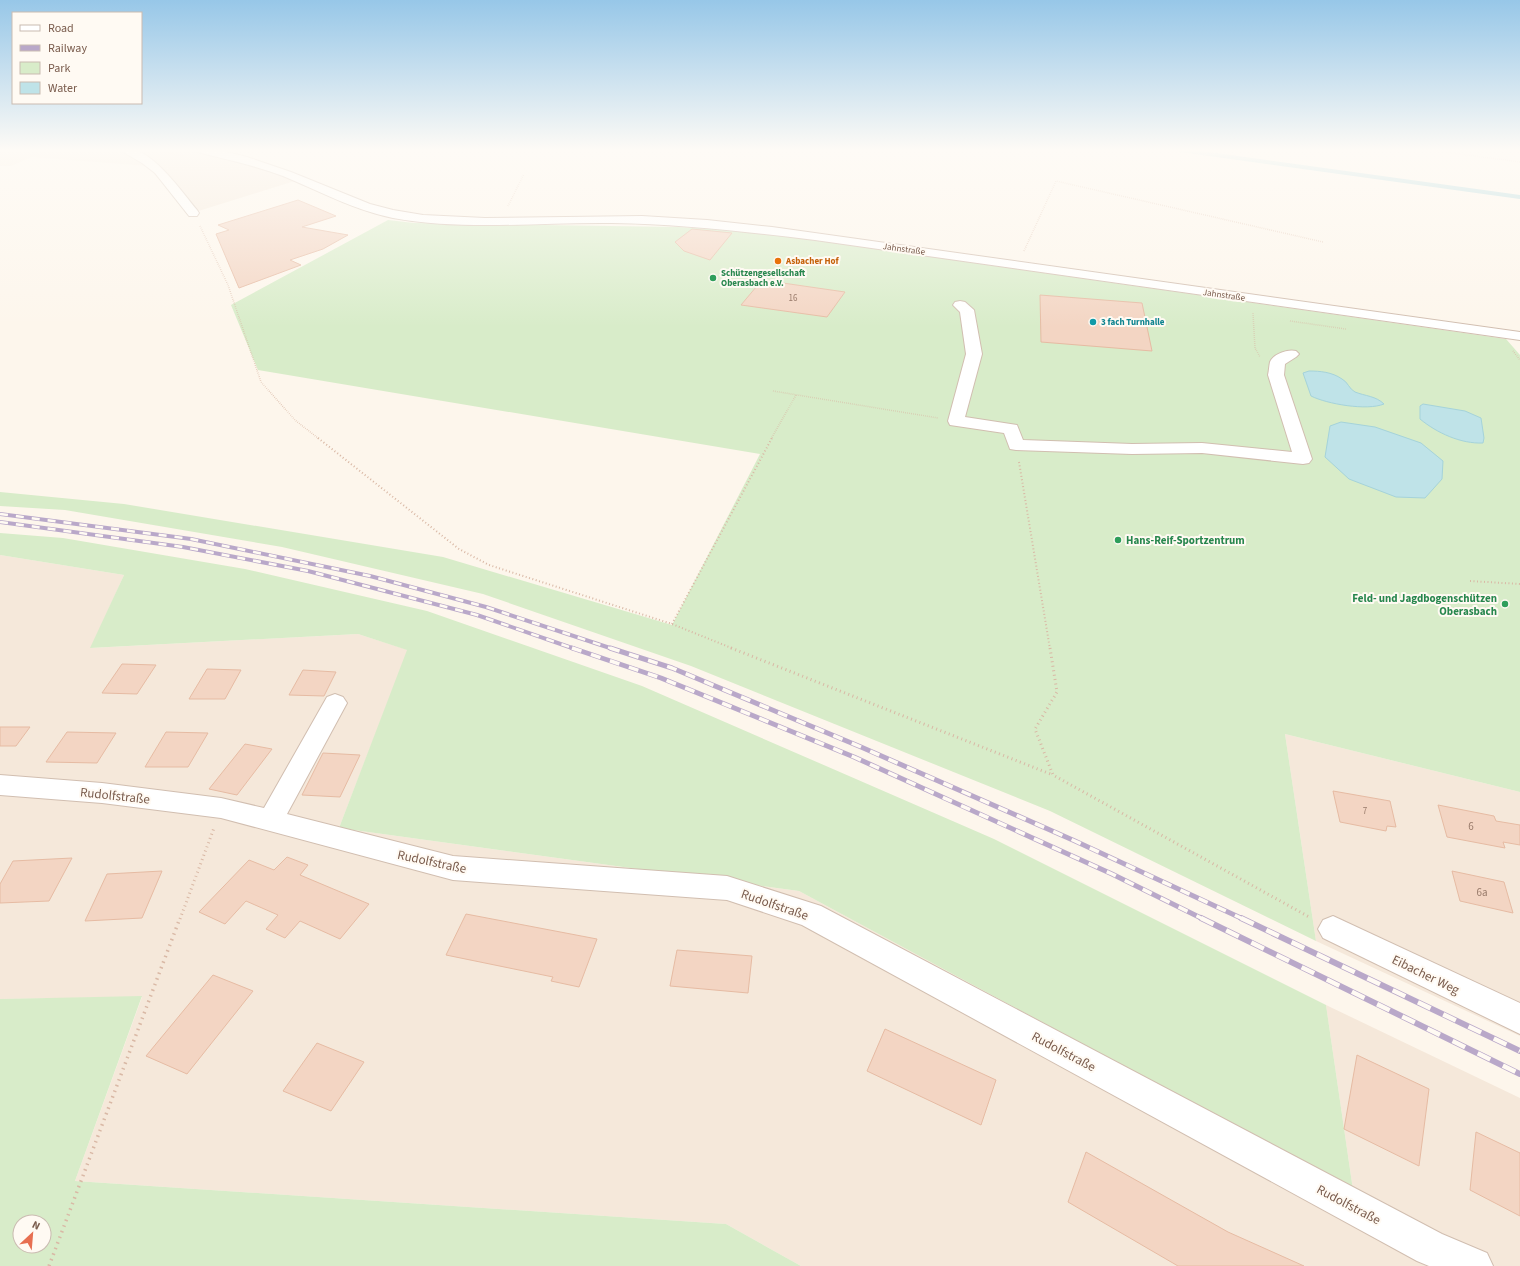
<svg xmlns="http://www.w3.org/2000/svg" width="1520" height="1266" viewBox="0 0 1520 1266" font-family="'Source Sans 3',sans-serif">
<rect width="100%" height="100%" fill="#fdf6ec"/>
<!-- residential -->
<g fill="#f5e8da">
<path d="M0,149H205L304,178L189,214L147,166L32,157L11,166H0Z"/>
<path d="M0,555L124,575L91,648L358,634L408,650L339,828L799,891L1353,1190L1326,1005L1520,1098V1266H801L726,1224L75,1181L142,997L0,999Z"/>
<path d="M1285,734L1520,792V1036L1316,941Z"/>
</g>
<!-- green -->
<g fill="#d8ecc9" fill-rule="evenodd">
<path d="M388,220L414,223L678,227L751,231L1506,339L1520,355V792L1285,734L1316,941L1050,811L691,666L483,594L282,547L65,510L0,506V492L124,504L443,557L672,625L760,454L258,370L231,305Z"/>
<path d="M0,533L63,538L245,569L427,611L642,686L994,839L1326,1005L1353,1190L799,891L339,828L407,650L358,634L90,648L124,575L0,555Z"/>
<path d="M142,996L75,1181L726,1224L801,1266H0V999ZM20,1222H44V1246H20Z"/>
</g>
<!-- water -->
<g fill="#bfe3e8" stroke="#a5d3da">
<path d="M1309,371C1320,371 1332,372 1342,379C1348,382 1349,389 1355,392C1365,396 1376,396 1384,404C1367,411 1327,404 1311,396L1303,373Z"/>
<path d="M1423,404L1465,411L1481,418L1484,438L1483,443C1461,444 1437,433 1420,419V406Z"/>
<path d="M1341,422L1375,427L1421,443L1443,461L1442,479L1425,498L1396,497L1349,479L1325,457L1330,426Z"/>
</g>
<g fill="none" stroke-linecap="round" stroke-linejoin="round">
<!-- stream -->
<path stroke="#a5d3da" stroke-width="4" d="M1173,149L1520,197"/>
</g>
<!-- building -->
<g fill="#f3d5c3" stroke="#e6bba3">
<path d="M298,200L336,216L302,227L348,235L323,249L290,260L301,265L239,288L216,234L229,230L218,225Z"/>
<path d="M692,229L732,233L710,260L684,251L675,242Z"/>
<path d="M762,280L845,292L827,317L741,305Z"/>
<path d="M1040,295L1142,303L1152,351L1041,342Z"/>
<path d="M122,664L156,665L137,694L102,693Z"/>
<path d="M207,669L241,670L225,699H189Z"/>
<path d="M303,670L336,672L324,696L289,695Z"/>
<path d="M0,727H30L16,746H0Z"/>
<path d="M67,732L116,733L97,763L46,762Z"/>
<path d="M166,732L208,733L188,767H145Z"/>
<path d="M245,744L272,749L237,795L209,789Z"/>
<path d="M323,753L360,755L340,797L302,795Z"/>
<path d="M1333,791L1390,801L1396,827L1387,826L1386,831L1340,822Z"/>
<path d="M1438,805L1494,816L1496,821L1520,825V845L1503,842L1505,848L1447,837Z"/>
<path d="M287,857L308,865L300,875L369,904L340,939L300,921L285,938L266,929L278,915L246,901L225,924L199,912L249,860L274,870Z"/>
<path d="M72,858L49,901L0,903V884L13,861Z"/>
<path d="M162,871L142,918L85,921L107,874Z"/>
<path d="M1452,871L1504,882L1513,913L1460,901Z"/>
<path d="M466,914L597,939L579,987L551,981L553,977L446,955Z"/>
<path d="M677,950L752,956L748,993L670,986Z"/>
<path d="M213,975L253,991L187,1074L146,1056Z"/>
<path d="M885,1029L996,1080L981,1125L867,1071Z"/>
<path d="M317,1043L364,1062L331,1111L283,1091Z"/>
<path d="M1357,1055L1429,1089L1419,1166L1344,1129Z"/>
<path d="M1476,1132L1520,1153V1216L1470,1190Z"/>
<path d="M1086,1152L1228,1232L1304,1266H1178L1068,1202Z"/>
</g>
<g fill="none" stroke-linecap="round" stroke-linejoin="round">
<!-- minor casing -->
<g stroke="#d1beb0" stroke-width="2">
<g id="minor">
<path d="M118,149C122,149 127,149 131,149C155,153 182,192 197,210L199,213L197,216H189L155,173L142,163Z"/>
<path d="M193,149H215L247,157L291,172L370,204L393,210L423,215L485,218L642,216L707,220L772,227L1520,332V340L815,240C748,232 680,224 612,223C539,222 465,231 393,218C354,210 319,191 283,176C254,165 224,159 194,151Z"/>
<path d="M960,301L965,302L974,310L982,354L965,417L1017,425L1023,440L1132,444L1202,443L1292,452L1268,375C1269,371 1269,366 1270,362C1274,353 1289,349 1296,351L1299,354L1296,357L1285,364L1284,375L1312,459L1309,463L1303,464L1202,453L1132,454L1016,450L1010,449L1004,433L950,425L948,421L966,354L960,312L953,305L955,302Z"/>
<path d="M335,694L343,697L347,703L287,814L453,856L727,876L821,906L1442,1234L1487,1253L1493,1266H1429L1417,1261L802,925L727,900L453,880L221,818L102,803L0,795V775L102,783L221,798L264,808L327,697Z"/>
<path d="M1333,916L1520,1003V1034L1323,938L1318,929L1323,920Z"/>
</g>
</g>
<!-- path-far3 -->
<g stroke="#d9b8a5" stroke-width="1.5" stroke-dasharray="0.5 1.5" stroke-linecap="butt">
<path d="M1422,149L1520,162"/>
<path d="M161,151L183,156"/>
<path d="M508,206L524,174"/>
<path d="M200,226L228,285L261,382L295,420L319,439"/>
<path d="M1024,251L1056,181L1323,242"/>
<path d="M1253,313L1255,348L1260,357"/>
<path d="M1290,321L1346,329"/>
<path d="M1513,351L1520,360"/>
<path d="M773,391L938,418"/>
<path d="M771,439L796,395"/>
</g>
<!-- path-far2 -->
<g stroke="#d9b8a5" stroke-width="2" stroke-dasharray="1 2.5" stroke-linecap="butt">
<path d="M318,438L459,549L489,565L672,624L734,649"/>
<path d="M1019,462L1050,649"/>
<path d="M1470,581L1520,584"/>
<path d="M672,624L772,438"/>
</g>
<!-- path-far1 -->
<g stroke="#d9b8a5" stroke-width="3" stroke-dasharray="1 3.5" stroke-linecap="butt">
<path d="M731,648L1053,775"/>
<path d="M1050,648L1057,692L1035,729L1053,775L1311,918"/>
<path d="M180,919L214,828"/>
</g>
<!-- path -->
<path stroke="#d9b8a5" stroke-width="3.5" stroke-dasharray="1.5 4.5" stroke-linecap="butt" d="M49,1266L180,918"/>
<!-- minor -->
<use href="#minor" fill="#fff" fill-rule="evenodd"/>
<!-- rail-far2 casing -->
<g stroke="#b9a8c9" stroke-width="4">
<g id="rail-far2">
<path d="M0,514L191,539L370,576L486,607L613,649"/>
<path d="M0,522L183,547L308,571L477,615L575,649"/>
</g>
</g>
<!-- rail-far1 casing -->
<g stroke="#b9a8c9" stroke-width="5">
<g id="rail-far1">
<path d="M572,648L661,678L854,757L1112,874L1203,919"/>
<path d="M610,648L672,668L861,747L1075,841L1243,919"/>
</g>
</g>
<!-- rail casing -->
<g stroke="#b9a8c9" stroke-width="6">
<g id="rail">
<path d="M1201,918L1520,1074"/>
<path d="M1241,918L1520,1051"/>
</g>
</g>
<!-- rail-far2 -->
<use href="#rail-far2" stroke="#fffaf3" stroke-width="2.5" stroke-dasharray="8" stroke-linecap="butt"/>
<!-- rail-far1 -->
<use href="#rail-far1" stroke="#fffaf3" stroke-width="3.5" stroke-dasharray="10" stroke-linecap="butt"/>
<!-- rail -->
<use href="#rail" stroke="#fffaf3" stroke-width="4.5" stroke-dasharray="14" stroke-linecap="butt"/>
</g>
<!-- sky -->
<linearGradient id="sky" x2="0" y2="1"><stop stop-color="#97c7e8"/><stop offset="0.46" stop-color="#fefbf6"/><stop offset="1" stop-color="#fefbf6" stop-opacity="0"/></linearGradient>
<rect width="1520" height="327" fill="url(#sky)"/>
<!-- markers -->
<circle fill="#e8710a" stroke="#fffaf3" stroke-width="1.5" cx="778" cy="261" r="4"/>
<g fill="#2e9e5b" stroke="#fffaf3" stroke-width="1.5">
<circle cx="713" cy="278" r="4"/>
<circle cx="1118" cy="540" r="4"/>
<circle cx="1505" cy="604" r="4"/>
</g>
<circle fill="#0f9aa8" stroke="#fffaf3" stroke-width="1.5" cx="1093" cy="322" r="4"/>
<g text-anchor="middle" stroke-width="4" stroke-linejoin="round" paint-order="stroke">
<!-- far-street labels -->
<g font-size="9" fill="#7a5c4d" stroke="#fffaf3">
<text transform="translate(904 249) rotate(8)" y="3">Jahnstraße</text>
<text transform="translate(1224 295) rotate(8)" y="3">Jahnstraße</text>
</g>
<!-- far-food labels -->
<g font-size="9" font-weight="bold" fill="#c56008" stroke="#fffaf3" text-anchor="start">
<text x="786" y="264">Asbacher Hof</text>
</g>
<!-- far-leisure labels -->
<g font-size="9" font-weight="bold" fill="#27864d" stroke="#fffaf3" text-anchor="start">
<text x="721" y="276">Schützengesellschaft<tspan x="721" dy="10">Oberasbach e.V.</tspan></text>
</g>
<!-- number labels -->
<g font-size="9" fill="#987a6a">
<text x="793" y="301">16</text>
<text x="1365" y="814">7</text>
</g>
<!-- far-culture labels -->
<g font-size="9" font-weight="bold" fill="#0d838f" stroke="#fffaf3" text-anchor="start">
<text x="1101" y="325">3 fach Turnhalle</text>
</g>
<!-- leisure labels -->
<g font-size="11" font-weight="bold" fill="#27864d" stroke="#fffaf3" text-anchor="start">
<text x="1126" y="544">Hans-Reif-Sportzentrum</text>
<text x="1497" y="602" text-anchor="end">Feld- und Jagdbogenschützen<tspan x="1497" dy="13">Oberasbach</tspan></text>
</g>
<!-- near-number labels -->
<g font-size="11" fill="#987a6a">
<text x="1471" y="830">6</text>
<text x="1482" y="896">6a</text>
</g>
<!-- near-street labels -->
<g font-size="13" fill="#7a5c4d" stroke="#fffaf3">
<text transform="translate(115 795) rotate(6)" y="5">Rudolfstraße</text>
<text transform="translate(432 861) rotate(12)" y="5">Rudolfstraße</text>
<text transform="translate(775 904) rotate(19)" y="5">Rudolfstraße</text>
<text transform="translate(1426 974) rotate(26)" y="5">Eibacher Weg</text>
<text transform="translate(1064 1051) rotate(28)" y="5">Rudolfstraße</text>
<text transform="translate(1349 1204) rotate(28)" y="5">Rudolfstraße</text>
</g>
</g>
<!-- legend -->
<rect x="12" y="12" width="130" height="92" fill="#fffaf3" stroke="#cabbb1"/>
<rect x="20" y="25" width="20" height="6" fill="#ffffff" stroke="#cabbb1"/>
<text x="48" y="32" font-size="12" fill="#7a5c4d">Road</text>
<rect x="20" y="45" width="20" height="6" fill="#b9a8c9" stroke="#cabbb1"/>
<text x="48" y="52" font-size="12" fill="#7a5c4d">Railway</text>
<rect x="20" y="62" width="20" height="12" fill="#d8ecc9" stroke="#cabbb1"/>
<text x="48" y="72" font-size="12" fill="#7a5c4d">Park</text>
<rect x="20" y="82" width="20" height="12" fill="#bfe3e8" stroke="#cabbb1"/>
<text x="48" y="92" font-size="12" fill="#7a5c4d">Water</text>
<!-- north arrow -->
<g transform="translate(32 1234) rotate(26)"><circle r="19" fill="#fffaf3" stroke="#cabbb1"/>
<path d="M0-3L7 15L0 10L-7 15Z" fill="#e76f51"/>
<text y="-6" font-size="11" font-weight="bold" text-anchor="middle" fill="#7a5c4d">N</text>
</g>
</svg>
